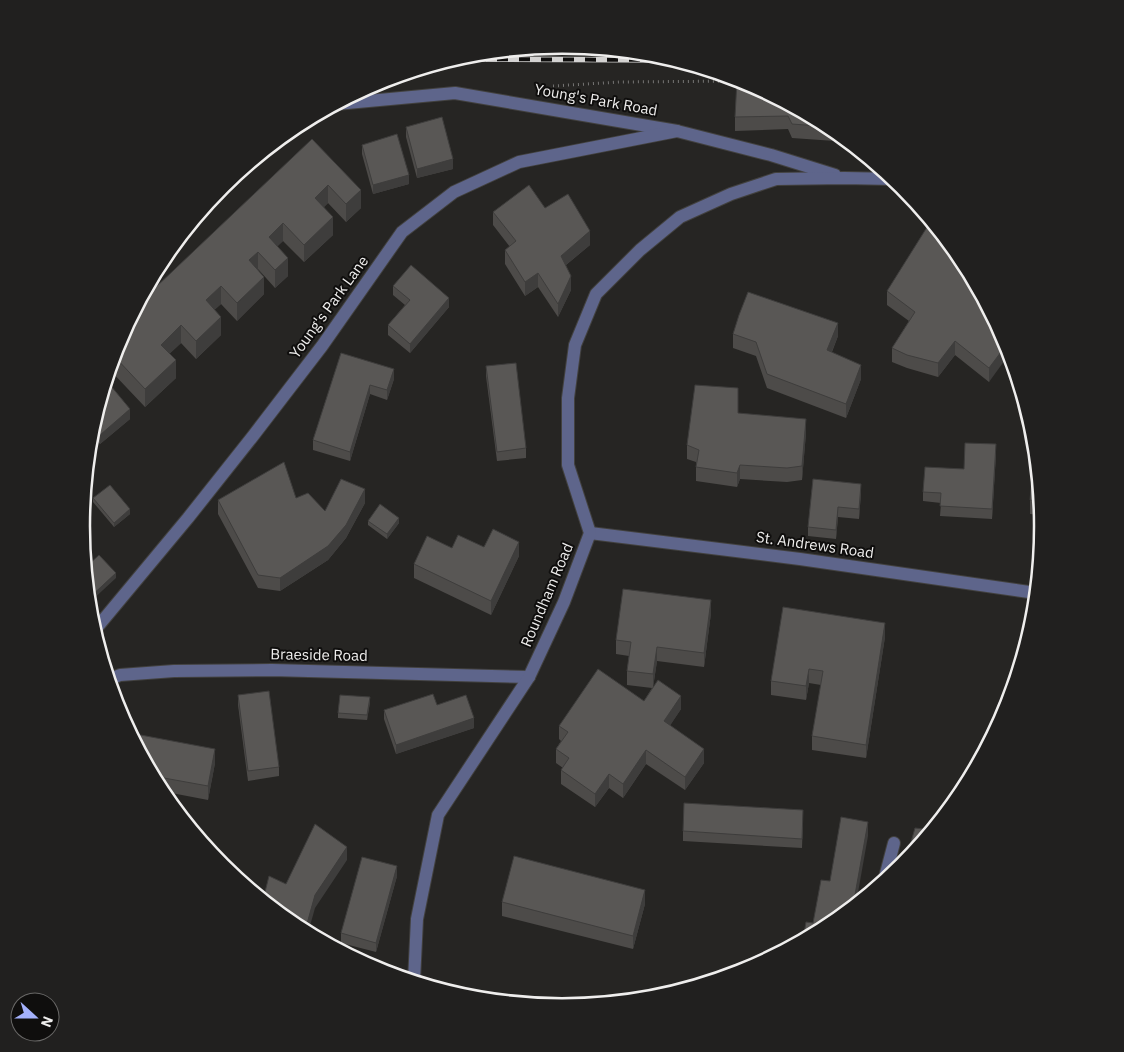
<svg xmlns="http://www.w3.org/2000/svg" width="1124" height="1052" viewBox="0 0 1124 1052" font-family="'IBM Plex Sans',sans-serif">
<rect width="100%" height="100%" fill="#262523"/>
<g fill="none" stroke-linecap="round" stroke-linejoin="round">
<!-- lane casing -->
<g stroke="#42413f" stroke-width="14">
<path id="lane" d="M884,881L894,843"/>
</g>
<!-- street casing -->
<g stroke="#42413f" stroke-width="14">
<g id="street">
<path d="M336,104L455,93L677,131L771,155L835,175"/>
<path d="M590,533L800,559L1036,593"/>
<path d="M94,631L188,518L253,436L322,346L402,232L454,192L519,162L677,131"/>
<path d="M108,680L120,675L174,671L272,670L529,677"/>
<path d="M414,981L417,919L438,815L529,677L564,602L590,533L568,465V398L575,345L596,294L640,250L680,217L731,194L776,179L844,178L894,179"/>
</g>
</g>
<!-- path -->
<path stroke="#767574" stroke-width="3" stroke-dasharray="1 4" stroke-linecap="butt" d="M553,86L620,82L743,81"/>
<!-- lane -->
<use href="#lane" stroke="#5e658b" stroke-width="12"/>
<!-- street -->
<use href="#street" stroke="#5e658b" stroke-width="12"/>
<!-- rail casing -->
<g stroke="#d3d2d1" stroke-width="5.5">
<path id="rail" d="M453,59L676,60"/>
</g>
<!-- rail -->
<use href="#rail" stroke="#0f0e0d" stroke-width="4" stroke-dasharray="11" stroke-linecap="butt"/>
</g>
<!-- wall -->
<g fill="#4d4b49">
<path d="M742,80L829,126L849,142L792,138L788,129L735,131V117Z"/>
<path d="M406,127L453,169L417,178L406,137Z"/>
<path d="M312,139L361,208L346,222L328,203L324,207L333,235L304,262L283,241L277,246L288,276L275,288L258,269L264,294L237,321L221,304L214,310L221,335L196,359L181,343L169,354L176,378L145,407L109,369L118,342Z"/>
<path d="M362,145L409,184L373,194L362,154Z"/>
<path d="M545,208L590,245L566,265L571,290L558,317L538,287L525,296L505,264V250L510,247L493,225V212Z"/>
<path d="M393,286L449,307L410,353L388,335V325L405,305L393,295Z"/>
<path d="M887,291L1006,342L989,382L955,355L938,377L907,368L892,362V348L909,321L887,305Z"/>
<path d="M733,334L838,336L832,352L861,379L846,418L767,388L756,356L733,348Z"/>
<path d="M341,353L394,379L387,400L370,394L350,461L313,450V440Z"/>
<path d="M486,366L526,448V458L497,461L486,376Z"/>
<path d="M106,380L130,419L100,444L90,432Z"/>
<path d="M738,413L806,433L802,480L787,482L740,479L737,487L696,481V462L687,459V445Z"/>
<path d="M996,454L992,519L940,516L941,503L923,501V492L964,469Z"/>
<path d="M1037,468L1042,515L1030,514V500Z"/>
<path d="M813,479L861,493L859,519L838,517L836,539L808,536V527Z"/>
<path d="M93,498L130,514L114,527L93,502Z"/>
<path d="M296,498L325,511L365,503L346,538L328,560L280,591L258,588L218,514V500Z"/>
<path d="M368,521L399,523L387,539L368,525Z"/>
<path d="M484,547L519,556L491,615L414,578V564Z"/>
<path d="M711,613L704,667L657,661L653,687L681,709L670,725L704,763L685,790L646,764L623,798L609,788L595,807L561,784V770L563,768L556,763V749L561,741L559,739V726L644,701L652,688L627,685V671L629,656L616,654V640Z"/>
<path d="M885,637L866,758L812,750V736L821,685L809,683L806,700L771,695V681Z"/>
<path d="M238,695L279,767V776L248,781L238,705Z"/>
<path d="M370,702L367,720L338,718V713Z"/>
<path d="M437,705L474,728L396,754L384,719V710Z"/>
<path d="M130,733L215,763L208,800L161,791Z"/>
<path d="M803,820L802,848L683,841V831Z"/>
<path d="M397,876L376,952L341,943V933Z"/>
<path d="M502,902L645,904L633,949L502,916Z"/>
</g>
<!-- shaded-wall -->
<g fill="#3e3d3c">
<path d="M453,159V169L417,178V169Z"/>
<path d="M409,175V184L373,194V185Z"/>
<path d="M328,185V203L315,215V198Z"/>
<path d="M361,190V208L346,222V204Z"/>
<path d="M333,217V235L304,262V245Z"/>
<path d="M283,223V241L269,255V237Z"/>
<path d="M590,231V245L561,269V256Z"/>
<path d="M258,252V269L249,278V260Z"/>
<path d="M288,258V276L275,288V270Z"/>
<path d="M538,273V287L525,296V282Z"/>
<path d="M571,276V290L558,317V304Z"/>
<path d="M264,277V294L237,321V303Z"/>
<path d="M221,286V304L206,318V300Z"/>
<path d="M449,298V307L410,353V344Z"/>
<path d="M221,317V335L196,359V341Z"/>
<path d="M838,323V336L827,363V350Z"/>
<path d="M181,325V343L161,362V345Z"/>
<path d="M955,341V355L938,377V363Z"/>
<path d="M1007,344L1010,353L989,382V368Z"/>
<path d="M176,360V378L145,407V389Z"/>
<path d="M861,365V379L846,418V404Z"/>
<path d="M394,369V379L387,400V390Z"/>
<path d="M370,385V394L350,461V452Z"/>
<path d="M130,409V419L100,444V435Z"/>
<path d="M806,419V433L802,480V466Z"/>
<path d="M996,444V454L992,519V509Z"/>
<path d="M740,465V479L737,487V473Z"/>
<path d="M861,484V493L859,519V509Z"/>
<path d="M365,489V503L346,538L328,560L280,591V578Z"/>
<path d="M838,507V517L836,539V530Z"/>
<path d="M130,509V514L114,527V523Z"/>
<path d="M399,518V523L387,539V534Z"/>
<path d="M519,542V556L491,615V601Z"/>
<path d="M116,573V578L89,603L88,599Z"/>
<path d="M711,600V613L704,667V653Z"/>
<path d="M885,623V637L866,758V745Z"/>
<path d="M657,647V661L653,688V674Z"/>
<path d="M809,669V683L806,700V686Z"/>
<path d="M681,696V709L664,735V721Z"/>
<path d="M370,697V702L367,720V715Z"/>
<path d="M474,718V728L396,754V745Z"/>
<path d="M215,749V763L208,800V786Z"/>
<path d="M704,749V763L685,790V777Z"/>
<path d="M646,750V764L623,798V784Z"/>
<path d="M609,774V788L595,807V794Z"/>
<path d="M868,822V836L856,904L853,906Z"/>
<path d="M347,847V860L315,908L308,933L305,931L315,895Z"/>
<path d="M397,866V876L376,952V943Z"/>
<path d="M645,890V904L633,949V936Z"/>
</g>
<!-- building -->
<g fill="#595755" stroke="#3e3d3c">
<path d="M737,80L746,82L831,127L792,124L788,116L735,117Z"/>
<path d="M442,117L453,159L417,169L406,127Z"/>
<path d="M397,134L409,175L373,185L362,145Z"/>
<path d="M312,139L361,190L346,204L328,185L315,198L333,217L304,245L283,223L269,237L288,258L275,270L258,252L249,260L264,277L237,303L221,286L206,300L221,317L196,341L181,325L161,345L176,360L145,389L114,356L118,342L137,305Z"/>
<path d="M529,185L545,208L568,194L590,231L561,256L571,276L558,304L538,273L525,282L505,250L516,241L493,212Z"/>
<path d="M929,224L937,228L960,256L959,258L963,260L1006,342L1007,344L989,368L955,341L938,363L907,355L892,348L915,312L887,291Z"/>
<path d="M411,265L449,298L410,344L388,325L410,300L393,286Z"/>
<path d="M748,292L838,323L827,350L861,365L846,404L767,374L756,342L733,334L739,315Z"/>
<path d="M341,353L394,369L387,390L370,385L350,452L313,440Z"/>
<path d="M516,363L526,448L497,452L486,366Z"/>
<path d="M106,380L130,409L100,435L92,425Z"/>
<path d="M695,385L738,388V413L806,419L802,466L787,468L740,465L737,473L696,467L699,450L687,445Z"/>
<path d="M965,443L996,444L992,509L940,506L941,493L923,492L925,467L964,469Z"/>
<path d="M284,462L296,498L308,493L325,511L341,479L365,489L346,525L328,546L280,578L258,575L218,500Z"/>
<path d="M1033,467L1037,468L1041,502L1030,500Z"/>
<path d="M813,479L861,484L859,509L838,507L836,530L808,527Z"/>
<path d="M110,485L130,509L114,523L93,498Z"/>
<path d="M380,504L399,518L387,534L368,521Z"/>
<path d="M493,529L519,542L491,601L414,564L427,536L452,548L458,535L484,547Z"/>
<path d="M99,555L116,573L88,599L85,568Z"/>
<path d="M623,589L711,600L704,653L657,647L653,674L627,671L631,642L616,640Z"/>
<path d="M783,607L885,623L866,745L812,736L823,671L809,669L806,686L771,681Z"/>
<path d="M598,669L644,701L658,680L681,696L664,721L704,749L685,777L646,750L623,784L609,774L595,794L561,770L569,758L556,749L568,732L559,726Z"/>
<path d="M269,691L279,767L248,771L238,695Z"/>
<path d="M433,694L437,705L466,695L474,718L396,745L384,710Z"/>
<path d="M340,695L370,697L367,715L338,713Z"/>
<path d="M130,733L215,749L208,786L153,776Z"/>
<path d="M684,803L803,810L802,839L683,831Z"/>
<path d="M841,817L868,822L853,906L829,926L803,940L806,922L813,923L821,880L830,881Z"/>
<path d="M315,824L347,847L315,895L305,931L295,926L263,900L269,876L286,884Z"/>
<path d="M915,828L932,830L905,863Z"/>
<path d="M514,856L645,890L633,936L502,902Z"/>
<path d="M362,857L397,866L376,943L341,933Z"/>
<path d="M358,960H368V965Z"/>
<path d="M739,966L751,968L746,970L737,973Z"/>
</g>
<g text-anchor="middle" stroke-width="4" stroke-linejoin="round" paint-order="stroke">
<!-- street labels -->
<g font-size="15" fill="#efeeed" stroke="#0f0e0d">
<text transform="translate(596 100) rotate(10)" y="5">Young's Park Road</text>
<text transform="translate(329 307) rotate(-54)" y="5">Young's Park Lane</text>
<text transform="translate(815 545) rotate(8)" y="5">St. Andrews Road</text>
<text transform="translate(547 595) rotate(-67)" y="5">Roundham Road</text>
<text transform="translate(319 655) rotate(1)" y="5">Braeside Road</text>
</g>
</g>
<!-- crop -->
<path d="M0 0H1124V1052H0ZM90 526a472 472 0 1 1 944 0a472 472 0 1 1-944 0Z" fill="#21201f" fill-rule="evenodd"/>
<path fill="none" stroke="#efeeed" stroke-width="2.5" d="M90 526a472 472 0 1 1 944 0a472 472 0 1 1-944 0Z"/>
<!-- north arrow -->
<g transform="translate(35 1017) rotate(111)"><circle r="24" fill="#0f0e0d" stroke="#696867"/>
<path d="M0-4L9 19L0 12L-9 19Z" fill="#a4b1fc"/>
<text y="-8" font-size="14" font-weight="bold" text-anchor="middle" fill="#efeeed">N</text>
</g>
</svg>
